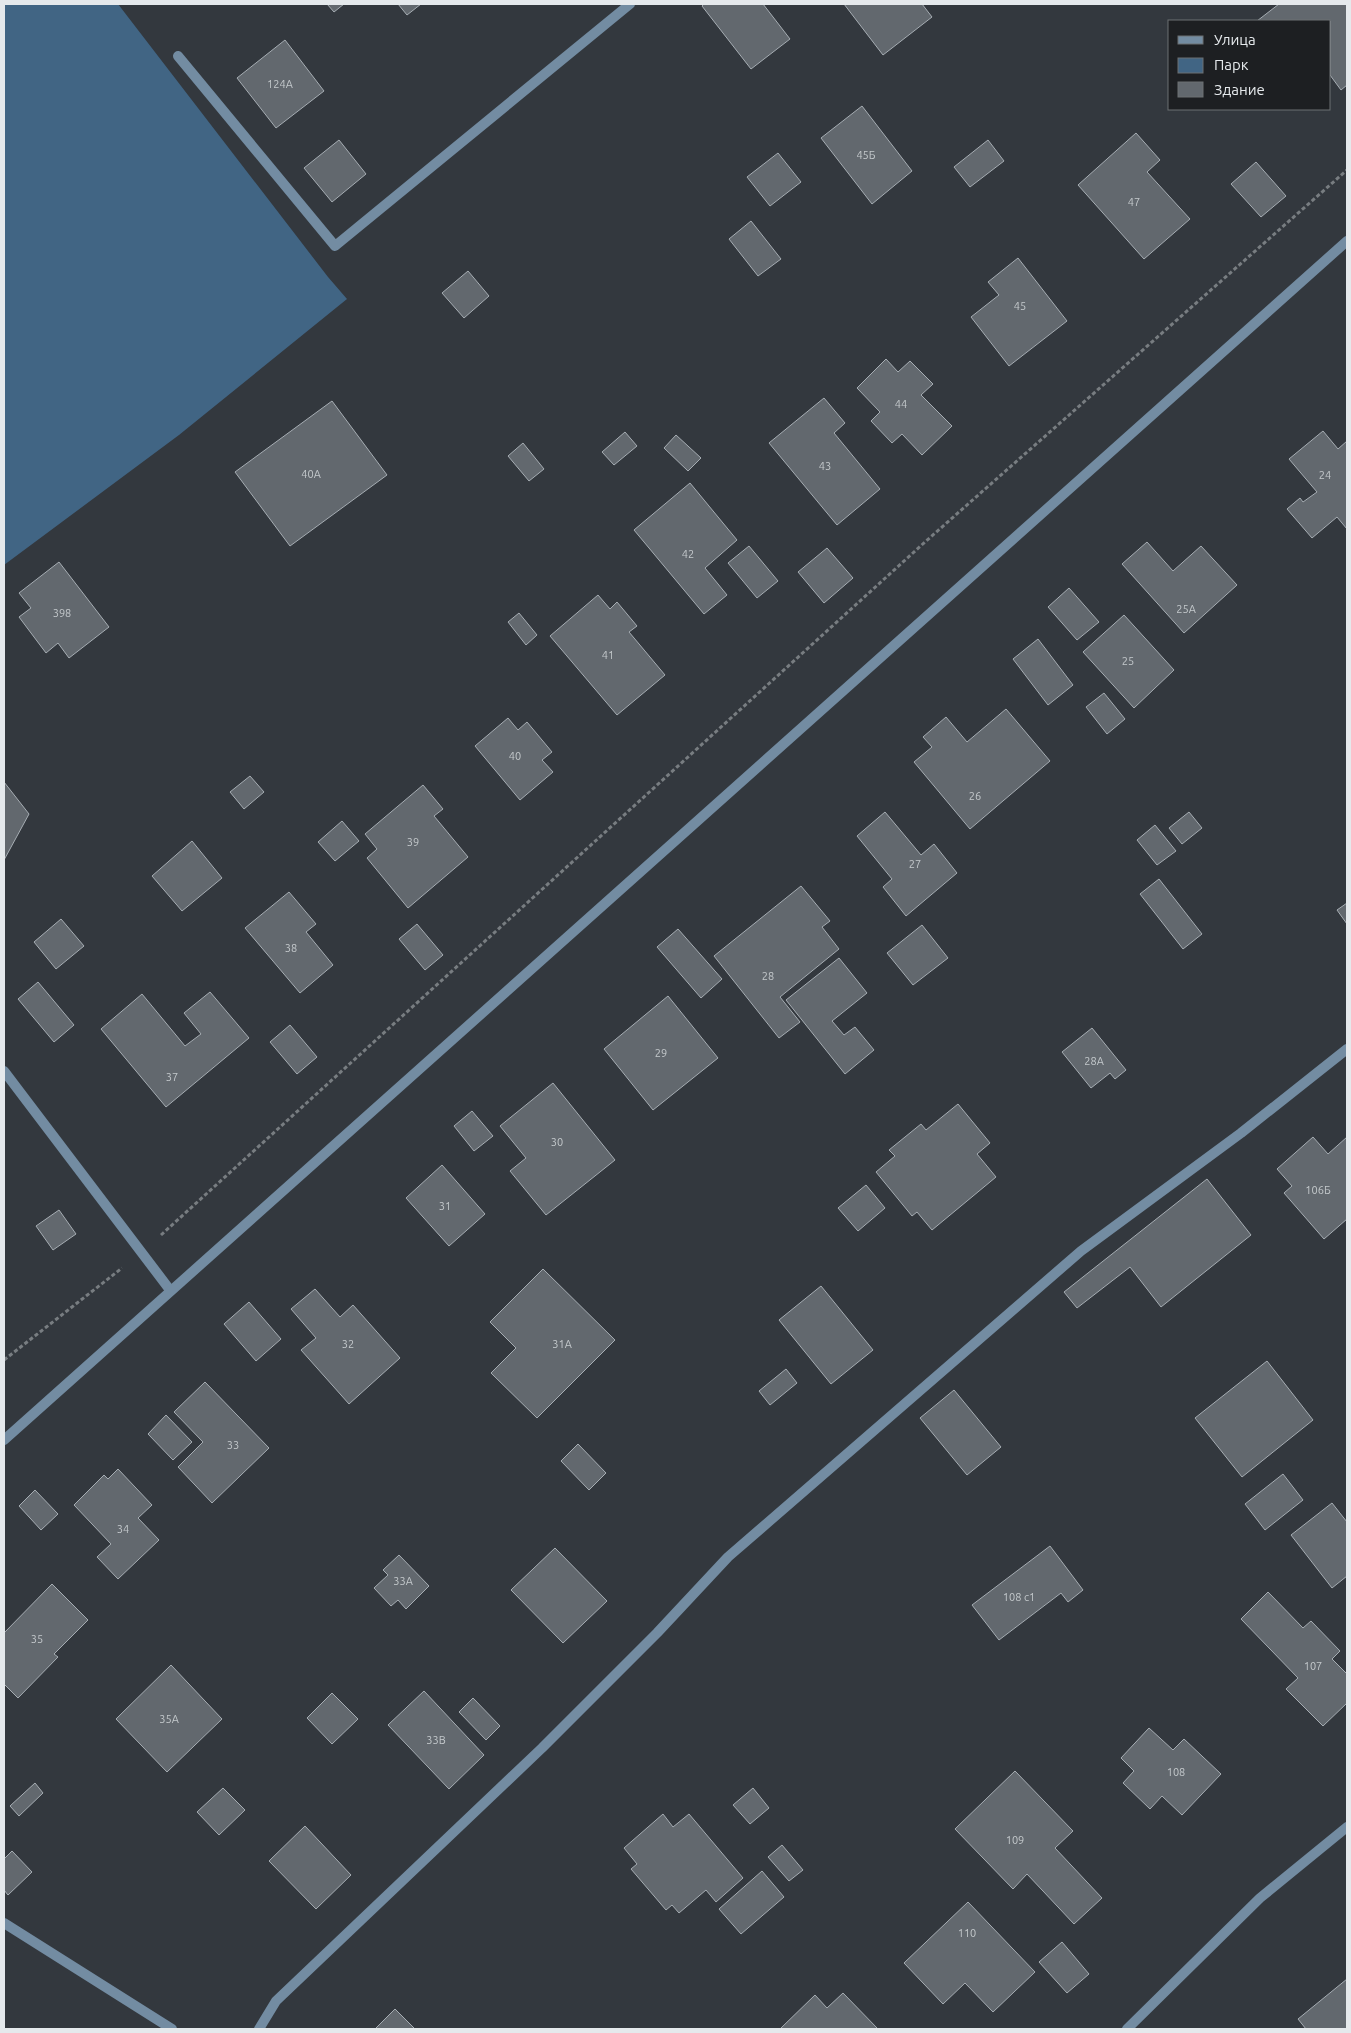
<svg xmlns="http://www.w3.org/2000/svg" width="1351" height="2033" viewBox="0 0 1351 2033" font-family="Ubuntu,sans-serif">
<rect width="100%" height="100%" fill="#33383e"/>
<!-- green -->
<path fill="#416584" d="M4,4H118L328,277L347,299L179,435L4,565Z"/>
<!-- building -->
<g fill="#62686e" stroke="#a6adb3">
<path d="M327,4H344L334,12Z"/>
<path d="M398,4H421L407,15Z"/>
<path d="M704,4H763L790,39L751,69L702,6Z"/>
<path d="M844,4H922L932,17L883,55Z"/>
<path d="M1279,4H1347V85L1341,90L1330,75V21H1257Z"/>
<path d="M285,40L324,91L276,128L237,78Z"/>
<path d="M862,106L912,171L872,204L821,138Z"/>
<path d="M1136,133L1160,160L1147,172L1190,219L1144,259L1078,185Z"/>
<path d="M339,140L366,174L332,202L304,168Z"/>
<path d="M988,140L1004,161L970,187L954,167Z"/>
<path d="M778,153L801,182L770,206L747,177Z"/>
<path d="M1256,162L1286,196L1261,217L1231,184Z"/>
<path d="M751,221L781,259L758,276L729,239Z"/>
<path d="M1018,258L1067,321L1009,366L971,317L999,295L988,282Z"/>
<path d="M468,271L489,296L464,318L442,293Z"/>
<path d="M886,359L898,372L910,361L933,384L921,395L952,426L922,455L902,434L892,443L871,421L880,412L857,388Z"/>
<path d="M824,398L845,423L834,433L880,489L837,525L769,443Z"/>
<path d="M332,401L387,475L290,546L235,472Z"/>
<path d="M1323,431L1338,449L1347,441V529L1337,517L1312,538L1287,509L1300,498L1303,502L1317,492L1289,459Z"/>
<path d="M625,432L637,446L614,465L602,452Z"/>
<path d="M676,435L701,458L688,471L664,448Z"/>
<path d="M523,443L544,469L529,481L508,456Z"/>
<path d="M690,483L737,540L705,568L727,595L704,614L634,530Z"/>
<path d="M1147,542L1173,571L1201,546L1237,585L1184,633L1122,564Z"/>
<path d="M749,546L778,581L757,598L728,563Z"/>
<path d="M827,548L853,578L824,603L798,572Z"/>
<path d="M59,562L109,627L69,658L58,643L46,653L19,617L31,608L19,593Z"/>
<path d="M1069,588L1099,622L1077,640L1048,607Z"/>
<path d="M598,595L610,609L617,602L637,626L629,632L665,675L617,715L550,636Z"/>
<path d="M519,613L537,635L526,645L508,622Z"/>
<path d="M1124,615L1174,670L1134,708L1083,652Z"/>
<path d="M1038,639L1073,685L1048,705L1013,659Z"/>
<path d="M1104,693L1125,719L1107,734L1086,707Z"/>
<path d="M1006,709L1050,761L970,829L914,762L932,747L923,737L946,717L967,742Z"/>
<path d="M508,718L518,730L527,722L552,752L542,760L553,772L520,800L475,746Z"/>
<path d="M250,776L264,792L244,809L230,792Z"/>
<path d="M4,782L29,814L4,860Z"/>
<path d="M423,785L443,809L434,816L468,857L408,908L367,858L377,849L365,834Z"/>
<path d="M885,812L921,855L934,844L957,873L906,916L883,887L892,879L857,836Z"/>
<path d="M1189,812L1202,828L1182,844L1169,828Z"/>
<path d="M342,821L359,841L335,861L318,842Z"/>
<path d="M1155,825L1176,851L1157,865L1137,840Z"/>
<path d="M192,841L222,878L182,911L152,876Z"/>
<path d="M1159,879L1202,934L1183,949L1140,894Z"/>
<path d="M801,886L830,921L822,927L839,949L780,997L800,1022L779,1038L714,956Z"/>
<path d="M289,892L316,924L306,932L333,965L300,993L245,928Z"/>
<path d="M1347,903V924L1337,910Z"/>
<path d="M61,919L84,946L56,969L34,942Z"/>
<path d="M417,924L443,955L425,970L399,939Z"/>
<path d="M922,925L948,958L913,985L887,953Z"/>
<path d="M678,929L722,979L701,998L657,947Z"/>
<path d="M839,958L867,993L832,1021L844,1035L855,1027L874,1050L845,1074L786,1000Z"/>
<path d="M38,982L74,1025L54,1042L18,999Z"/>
<path d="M210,992L249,1038L166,1107L101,1029L142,994L185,1046L201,1034L184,1013Z"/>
<path d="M668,996L718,1058L653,1110L604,1049Z"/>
<path d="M290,1025L317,1057L297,1074L270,1042Z"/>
<path d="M1092,1028L1126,1070L1115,1079L1110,1073L1091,1088L1062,1052Z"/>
<path d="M553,1083L615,1160L546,1215L510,1171L526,1158L500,1126Z"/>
<path d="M958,1104L990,1143L977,1154L996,1177L932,1230L917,1212L912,1216L876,1172L895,1156L889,1150L921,1124L926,1130Z"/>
<path d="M472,1111L493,1136L474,1151L454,1126Z"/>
<path d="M1313,1137L1328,1154L1347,1137V1219L1324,1239L1284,1193L1292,1186L1277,1169Z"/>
<path d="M442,1165L485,1214L449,1246L406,1198Z"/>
<path d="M1207,1179L1251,1235L1161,1307L1130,1267L1077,1308L1064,1292Z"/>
<path d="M866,1185L885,1208L858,1231L838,1208Z"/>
<path d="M59,1210L76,1234L53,1250L36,1226Z"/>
<path d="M543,1269L615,1340L537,1418L491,1373L516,1348L490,1322Z"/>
<path d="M821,1286L873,1350L831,1384L779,1320Z"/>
<path d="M315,1289L340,1317L353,1305L400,1358L349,1404L301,1350L316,1338L291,1309Z"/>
<path d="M249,1302L281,1339L256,1361L224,1324Z"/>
<path d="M1267,1361L1313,1420L1242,1477L1195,1418Z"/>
<path d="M786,1369L797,1383L770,1405L759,1391Z"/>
<path d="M205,1382L269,1448L212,1503L178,1467L203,1442L174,1412Z"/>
<path d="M954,1390L1001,1447L967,1475L920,1418Z"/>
<path d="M166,1415L192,1442L173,1460L148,1434Z"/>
<path d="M578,1444L606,1473L589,1490L561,1461Z"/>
<path d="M118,1469L152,1505L138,1518L159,1540L118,1579L97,1557L111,1544L74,1505L104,1475L108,1479Z"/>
<path d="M1283,1474L1303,1500L1265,1530L1245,1504Z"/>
<path d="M35,1490L58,1514L41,1530L19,1506Z"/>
<path d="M1332,1503L1347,1522V1576L1332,1588L1291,1535Z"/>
<path d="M1050,1546L1083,1590L1068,1602L1061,1593L999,1640L972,1605Z"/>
<path d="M555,1548L607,1601L563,1643L511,1590Z"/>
<path d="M399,1555L429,1586L406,1609L398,1600L391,1606L374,1588L388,1575L383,1570Z"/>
<path d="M52,1584L88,1620L54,1654L58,1657L18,1698L4,1684V1633Z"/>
<path d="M1268,1592L1303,1628L1311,1621L1340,1651L1332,1659L1347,1674V1703L1323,1726L1286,1689L1298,1678L1241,1619Z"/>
<path d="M171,1665L222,1719L167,1772L116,1719Z"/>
<path d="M424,1691L484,1755L449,1789L388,1725Z"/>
<path d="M332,1693L358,1719L332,1744L307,1718Z"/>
<path d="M473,1698L500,1726L486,1740L459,1712Z"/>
<path d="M1149,1728L1173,1750L1184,1739L1221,1774L1182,1815L1162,1796L1150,1809L1123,1783L1134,1771L1121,1758Z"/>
<path d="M1015,1771L1073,1831L1055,1848L1102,1898L1074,1924L1027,1874L1013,1889L955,1829Z"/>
<path d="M35,1783L43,1793L19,1816L10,1806Z"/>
<path d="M223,1788L245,1810L219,1835L197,1812Z"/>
<path d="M753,1788L769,1808L750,1824L733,1805Z"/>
<path d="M663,1814L673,1827L689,1814L743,1878L716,1902L706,1890L679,1913L672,1905L666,1910L631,1869L637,1864L624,1848Z"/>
<path d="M305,1826L351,1875L316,1909L269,1861Z"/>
<path d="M782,1845L803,1870L789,1881L768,1857Z"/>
<path d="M12,1851L32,1872L8,1895L4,1890V1859Z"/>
<path d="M762,1871L784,1897L741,1934L719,1909Z"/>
<path d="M968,1902L1035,1972L993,2012L965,1983L943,2004L904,1963Z"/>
<path d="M1062,1942L1089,1974L1067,1993L1039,1962Z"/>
<path d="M1347,1979V2029H1306L1298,2019Z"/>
<path d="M843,1993L878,2029H780L815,1995L827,2008Z"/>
<path d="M395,2009L415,2029H375Z"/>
</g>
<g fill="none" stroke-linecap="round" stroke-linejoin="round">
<!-- path -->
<g stroke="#787d81" stroke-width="3" stroke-dasharray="4 2.5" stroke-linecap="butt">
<path d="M161,1235L925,542L1347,170"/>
<path d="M4,1360L122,1268"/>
</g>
<!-- service -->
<path stroke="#738ca2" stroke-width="10" d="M178,56L335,246L630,4"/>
<!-- minor -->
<g stroke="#738ca2" stroke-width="10">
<path d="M4,1071L170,1290"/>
<path d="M4,1923L172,2029"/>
<path d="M259,2029L276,2001L542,1748L657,1633L728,1557L1081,1251L1241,1133L1347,1049"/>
<path d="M1127,2029L1260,1898L1347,1827"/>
</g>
<!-- tertiary -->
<path stroke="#738ca2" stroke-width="10" d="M4,1440L1347,241"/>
</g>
<g text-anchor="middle" stroke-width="4.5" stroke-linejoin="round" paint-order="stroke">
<!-- number labels -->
<g font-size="11" fill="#c4c9cc">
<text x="280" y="88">124А</text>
<text x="866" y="159">45Б</text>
<text x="1134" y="206">47</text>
<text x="1020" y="310">45</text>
<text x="901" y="408">44</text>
<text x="825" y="470">43</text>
<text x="311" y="478">40А</text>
<text x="1325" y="479">24</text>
<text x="688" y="558">42</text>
<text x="1186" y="613">25А</text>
<text x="62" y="617">398</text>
<text x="608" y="659">41</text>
<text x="1128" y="665">25</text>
<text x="515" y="760">40</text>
<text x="975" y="800">26</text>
<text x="413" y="846">39</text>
<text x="915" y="868">27</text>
<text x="291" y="952">38</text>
<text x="768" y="980">28</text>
<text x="661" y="1057">29</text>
<text x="1094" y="1065">28А</text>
<text x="172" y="1081">37</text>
<text x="557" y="1146">30</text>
<text x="1318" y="1194">106Б</text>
<text x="445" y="1210">31</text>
<text x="348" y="1348">32</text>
<text x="562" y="1348">31А</text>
<text x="233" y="1449">33</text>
<text x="123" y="1533">34</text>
<text x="403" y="1585">33А</text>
<text x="1019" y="1601">108 с1</text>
<text x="37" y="1643">35</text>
<text x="1313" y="1670">107</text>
<text x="169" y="1723">35А</text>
<text x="436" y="1744">33В</text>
<text x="1176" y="1776">108</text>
<text x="1015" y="1844">109</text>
<text x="967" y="1937">110</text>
</g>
</g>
<!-- border -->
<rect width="1351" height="2033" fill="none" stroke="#e5e9ec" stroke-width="10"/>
<!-- legend -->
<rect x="1168" y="20" width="162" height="90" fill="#1d1f22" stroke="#6d7073"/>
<rect x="1178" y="36" width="25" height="8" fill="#738ca2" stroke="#6d7073"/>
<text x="1214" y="45" font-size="15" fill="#e5e9ec">Улица</text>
<rect x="1178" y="58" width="25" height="15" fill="#416584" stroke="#6d7073"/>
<text x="1214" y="70" font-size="15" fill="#e5e9ec">Парк</text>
<rect x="1178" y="82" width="25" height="15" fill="#62686e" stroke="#6d7073"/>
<text x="1214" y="95" font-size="15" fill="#e5e9ec">Здание</text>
</svg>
